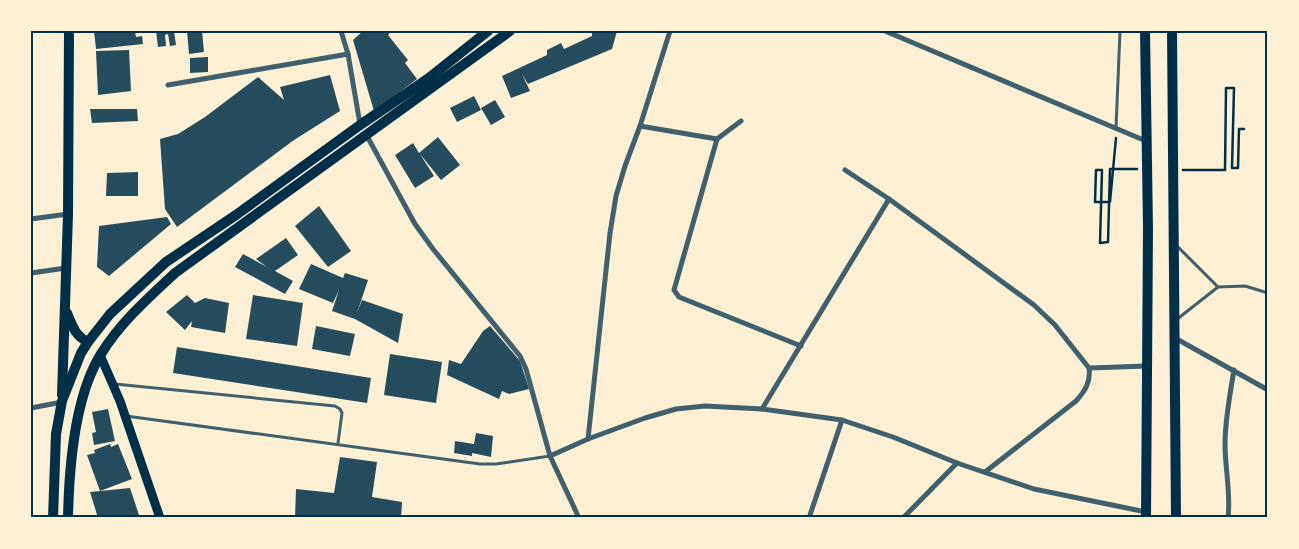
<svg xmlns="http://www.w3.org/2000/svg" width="1299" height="549" viewBox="0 0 1299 549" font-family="'Noto Serif',serif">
<rect width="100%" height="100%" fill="#fdf0d5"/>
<!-- building -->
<g fill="#264d5e">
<path d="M94,31H135L136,37L142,36L143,44L96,49Z"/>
<path d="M156,31H174L176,45L170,46L168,34L165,35L166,46L158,47Z"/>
<path d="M187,31H202L204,52L189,54Z"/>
<path d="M363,31H391L388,35L408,60L405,63L417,79L374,111L353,40Z"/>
<path d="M592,31H617L612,49L528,84L522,74L530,91L511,98L502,76L547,55V50L561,43L564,49L592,36Z"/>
<path d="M129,50L131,91L98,95L96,51Z"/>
<path d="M208,57V72L190,73V58Z"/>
<path d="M330,75L340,111L294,140L177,227L165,209L160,139L178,134L205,117L258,77L284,100L280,87Z"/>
<path d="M474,96L481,110L457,122L450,108Z"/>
<path d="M495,100L505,117L491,125L481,108Z"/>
<path d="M90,109H137L138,121L92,123Z"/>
<path d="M438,137L460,165L441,180L420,154L434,176L415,188L395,155L413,143L419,153Z"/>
<path d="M138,172V196H106L107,173Z"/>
<path d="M319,206L351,251L328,267L295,226Z"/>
<path d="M167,217L171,224L109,276L97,267L99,226Z"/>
<path d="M286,238L298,255L275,271L293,281L285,294L235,267L243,254L267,267L256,259Z"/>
<path d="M311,264L343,278L345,273L368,280L357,313L362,300L403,314L398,343L355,319L332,311L339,290L333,303L299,289Z"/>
<path d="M187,295L195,303L205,298L229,303L225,333L191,327L192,321L185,330L166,312Z"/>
<path d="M253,295L303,303L297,346L246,339Z"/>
<path d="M316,326L355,334L350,356L312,349Z"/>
<path d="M490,326L520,361L529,389L509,394L502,391L499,399L447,375L449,360L461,364L483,331Z"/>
<path d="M177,347L371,378L367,403L173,373Z"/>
<path d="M390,354L442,362L436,403L384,395Z"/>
<path d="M108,409L115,441L94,445L92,433L96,432L92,412Z"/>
<path d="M476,433L493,436L491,457L472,453V456L454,453L455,441L474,444Z"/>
<path d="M110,444L111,447L118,444L132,479L100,491L87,455L95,453L94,450Z"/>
<path d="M340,457L377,462L372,497L402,502L401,518H295L296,489L334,493Z"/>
<path d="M130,488L140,518H98L90,492Z"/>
</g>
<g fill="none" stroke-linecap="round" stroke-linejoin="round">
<!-- path -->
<g stroke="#003049" stroke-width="2.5">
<path d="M1116,138L1110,202H1095L1096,170H1102L1100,243L1108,242L1110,169H1137"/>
<path d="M1183,170H1225L1226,88H1234L1232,168H1238L1239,129H1244"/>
</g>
<!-- service -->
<g stroke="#3f606c" stroke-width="3">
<path d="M1116,128L1120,31"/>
<path d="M1176,245L1218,287"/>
<path d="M1176,320L1218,287L1245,286L1268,293"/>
<path d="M115,384L335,406L340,409L342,413L338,443"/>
<path d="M126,416L480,464H496L550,456"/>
</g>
<!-- minor -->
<g stroke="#3f606c" stroke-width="5">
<path d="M341,31L348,54L360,124"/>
<path d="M885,31L1146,141"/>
<path d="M168,85L348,54"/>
<path d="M741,121L717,139L674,290L679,297L801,346"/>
<path d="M640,126L717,139"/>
<path d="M367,136L415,224L433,249L520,356L526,369L550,456L579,518"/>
<path d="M845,170L889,199L1034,305L1055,325L1089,368L1147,366"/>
<path d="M31,219L68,214"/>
<path d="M31,273L66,268"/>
<path d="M1175,338L1268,390"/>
<path d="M31,408L62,402"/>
<path d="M762,409L889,199"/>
<path d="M588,439L610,233L616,196L625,166L640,126L670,31"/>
<path d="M550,456L588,439L645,418L676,409L705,406L762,409L842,420L893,437L957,463L1034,489L1146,512"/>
<path d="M985,472L1076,401C1085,391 1091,382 1089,368"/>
<path d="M809,518L842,420"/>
<path d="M903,518L957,463"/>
<path d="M1228,518C1231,493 1225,469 1225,444C1225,420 1230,394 1234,370"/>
</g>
<!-- secondary -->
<path stroke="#003049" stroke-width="9" d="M100,355L120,401L160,518"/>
<!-- primary -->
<g stroke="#003049" stroke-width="10">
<path d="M67,313C72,325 75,336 88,342"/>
<path d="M62,395L68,214L69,31"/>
<path d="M53,518L56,434L62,401L81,353L88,342L110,314L166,262L236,215L360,125L429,78L488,31"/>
<path d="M68,518C69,468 74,397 101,354C120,323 148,298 175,273L510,31"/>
</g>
<!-- trunk -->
<g stroke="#003049" stroke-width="10">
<path d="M1145,31L1148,229L1146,518"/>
<path d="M1172,31L1176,518"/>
</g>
</g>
<!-- border -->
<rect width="1299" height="549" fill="none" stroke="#fdf0d5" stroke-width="65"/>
<rect x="32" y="32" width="1234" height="484" fill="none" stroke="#003049" stroke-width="2"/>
</svg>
